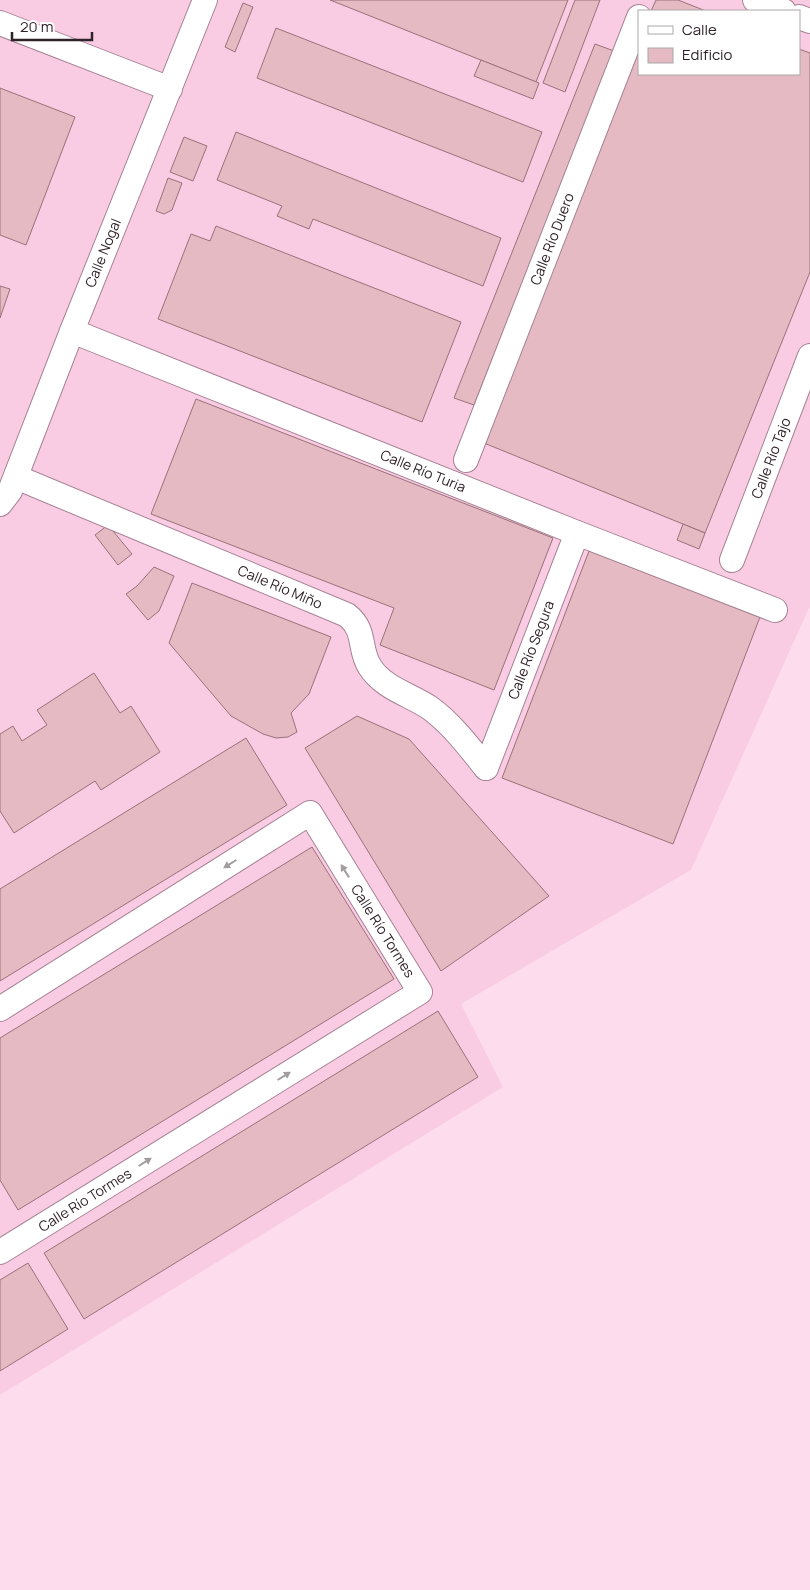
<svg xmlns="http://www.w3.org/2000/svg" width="810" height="1590" viewBox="0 0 810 1590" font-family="Manrope,sans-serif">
<rect width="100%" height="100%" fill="#fddded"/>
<!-- built -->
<path fill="#facce3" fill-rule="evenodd" d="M0,0H810V609L809,608L691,870L461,1004L503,1087L0,1395ZM639,11H799V74H639Z"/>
<!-- building -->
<g fill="#e5bac2" stroke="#997279">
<path d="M330,0H568L536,82Z"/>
<path d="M575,0H600L565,92L543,83Z"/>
<path d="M656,0H678L706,11H651Z"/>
<path d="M243,3L253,7L235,52L225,47Z"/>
<path d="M276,28L542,132L523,182L257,78Z"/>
<path d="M639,43V74H799V49L810,53V272L705,533L479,441Z"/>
<path d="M595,44L614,51L474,405L454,398Z"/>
<path d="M481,60L539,83L533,99L474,76Z"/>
<path d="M0,88L75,117L26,245L0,235Z"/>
<path d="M236,132L501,238L483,286L313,219L309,229L277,216L282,206L217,180Z"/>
<path d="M184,137L207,146L193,181L170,172Z"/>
<path d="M168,178L182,183L172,210L164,214L156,211Z"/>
<path d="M216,226L461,322L422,422L158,319L191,234L210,241Z"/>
<path d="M0,286L10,289L0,318Z"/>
<path d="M196,399L553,538L494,690L380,645L394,608L151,514Z"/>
<path d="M683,524L705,533L699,549L677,540Z"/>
<path d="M108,525L132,554L118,565L95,535Z"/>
<path d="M589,551L760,617L673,844L502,778Z"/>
<path d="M154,567L174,576L159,611L148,620L126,594L137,586Z"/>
<path d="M192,583L331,637L309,694L291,713L297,732L288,737L276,738L263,734L231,716L169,643Z"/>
<path d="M94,673L120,713L131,706L160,752L101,790L95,781L14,833L0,811V734L13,726L22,741L47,725L37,710Z"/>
<path d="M357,716L409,739L549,896L441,971L305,748Z"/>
<path d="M246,738L287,805L0,981V889Z"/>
<path d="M312,847L394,979L18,1210L0,1180V1038Z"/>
<path d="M438,1011L478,1077L84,1319L44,1253Z"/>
<path d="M28,1263L68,1329L0,1371V1280Z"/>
</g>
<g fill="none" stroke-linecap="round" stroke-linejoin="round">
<!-- street casing -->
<g stroke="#a68395" stroke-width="26">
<g id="street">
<path d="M755,0L784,11"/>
<path d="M799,17L810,21"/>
<path d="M0,23L170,89"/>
<path d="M72,331L577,533L775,610"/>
<path d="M466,460L639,17"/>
<path d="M16,477L347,615C367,631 358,649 370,667C383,688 411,695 430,708C452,724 469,747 486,768"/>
<path d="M0,504L10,491L72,331L205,0"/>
<path d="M732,560L810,356"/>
<path d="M486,768L577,533"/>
<path d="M0,1009L310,813L420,992L0,1252"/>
</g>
</g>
<!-- street -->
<use href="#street" stroke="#fff" stroke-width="24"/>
</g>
<!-- one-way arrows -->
<defs><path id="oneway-solid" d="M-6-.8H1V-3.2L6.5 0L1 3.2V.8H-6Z" transform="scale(1.25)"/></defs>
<g fill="#a29c9f">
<use href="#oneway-solid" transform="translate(230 864) rotate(148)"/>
<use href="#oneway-solid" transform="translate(345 871) rotate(-122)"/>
<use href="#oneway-solid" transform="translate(284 1076) rotate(-32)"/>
<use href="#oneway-solid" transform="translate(145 1162) rotate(-32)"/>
</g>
<g text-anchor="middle" stroke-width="4" stroke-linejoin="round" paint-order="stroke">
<!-- street labels -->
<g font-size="14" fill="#302229" stroke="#fff">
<text transform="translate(552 239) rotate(-69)" y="5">Calle Río Duero</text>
<text transform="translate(103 253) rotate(-68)" y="5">Calle Nogal</text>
<text transform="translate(771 458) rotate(-69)" y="5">Calle Río Tajo</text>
<text transform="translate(423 471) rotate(22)" y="5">Calle Río Turia</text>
<text transform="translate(280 587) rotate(23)" y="5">Calle Río Miño</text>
<text transform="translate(531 650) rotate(-69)" y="5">Calle Río Segura</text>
<text transform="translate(383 931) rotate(58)" y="5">Calle Río Tormes</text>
<text transform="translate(85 1200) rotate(-32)" y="5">Calle Río Tormes</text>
</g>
</g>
<!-- legend -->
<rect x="638" y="10" width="162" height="65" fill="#ffffff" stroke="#aca7a9"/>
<rect x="648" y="26" width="25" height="8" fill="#ffffff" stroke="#aca7a9"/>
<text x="682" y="35" font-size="15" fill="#302229">Calle</text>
<rect x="648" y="48" width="25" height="15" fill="#e5bac2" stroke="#aca7a9"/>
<text x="682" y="60" font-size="15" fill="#302229">Edificio</text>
<!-- scale -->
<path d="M12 32v8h80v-8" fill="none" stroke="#302229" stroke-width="2.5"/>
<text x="20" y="32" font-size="15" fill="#302229" stroke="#ffffff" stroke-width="4" paint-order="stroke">20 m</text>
</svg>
